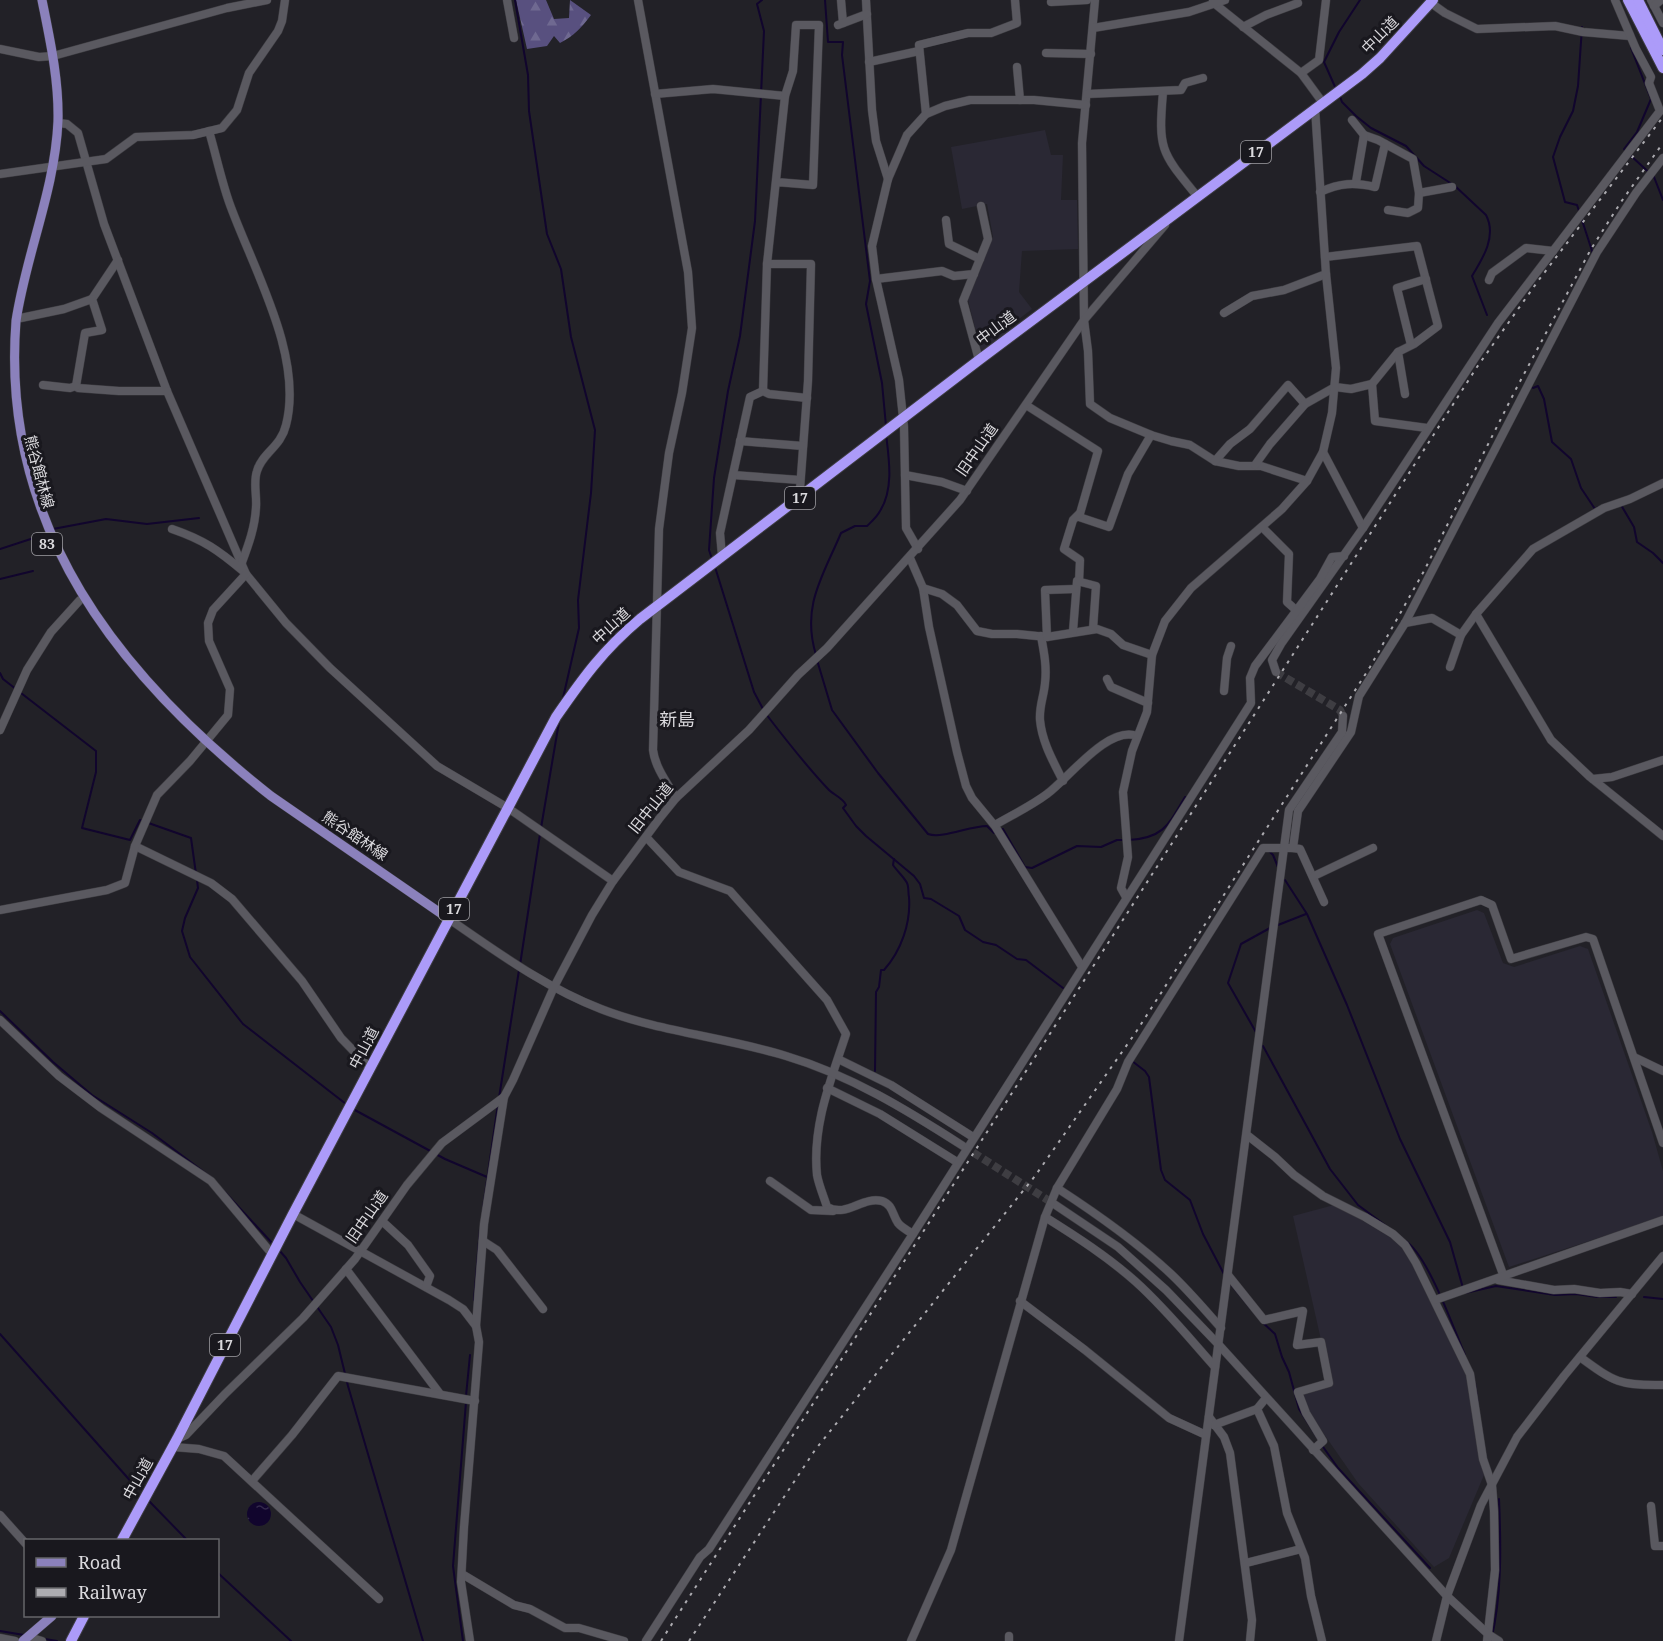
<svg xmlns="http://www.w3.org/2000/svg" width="1663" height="1641" viewBox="0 0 1663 1641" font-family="'Noto Serif','Noto Sans JP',serif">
<defs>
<pattern id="forest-firs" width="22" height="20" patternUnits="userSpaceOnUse" patternTransform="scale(1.5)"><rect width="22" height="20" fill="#58507f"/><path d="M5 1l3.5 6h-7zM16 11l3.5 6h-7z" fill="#6f6991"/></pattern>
<pattern id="water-ripples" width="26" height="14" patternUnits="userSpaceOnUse" patternTransform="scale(1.5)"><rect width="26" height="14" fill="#11052d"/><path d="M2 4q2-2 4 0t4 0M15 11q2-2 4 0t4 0" fill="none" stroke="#33294b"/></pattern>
</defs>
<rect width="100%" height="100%" fill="#222127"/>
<!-- built -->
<g fill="#2a2834">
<path d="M1045,130L1051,155H1063L1061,200H1077L1078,249L1022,251L1019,292L1032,309L1015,322L1006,334L981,351L968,300L993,237L987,204L962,209L951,147Z"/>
<path d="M1477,910L1484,913L1503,963L1514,967L1580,946L1588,949L1652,1132L1663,1171V1217L1509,1267L1390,944L1393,938Z"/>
<path d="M1334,1205L1361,1216L1403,1246L1468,1373L1484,1475L1449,1558L1434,1567L1358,1483L1308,1411L1303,1393L1331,1384L1293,1216Z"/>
</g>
<!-- forest -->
<path fill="url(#forest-firs)" d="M516,0H546L554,19L569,18L570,0L591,15C581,28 574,36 560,43L554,36L547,46L527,49Z"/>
<!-- water -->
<circle fill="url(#water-ripples)" cx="259" cy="1514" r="12"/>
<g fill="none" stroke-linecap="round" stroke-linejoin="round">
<!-- stream -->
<g stroke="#11052d" stroke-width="2">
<path d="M515,0L528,75L529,111L547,234L561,269L571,337L595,430L591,493L578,600L579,628L563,698"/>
<path d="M825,0L828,42H843L842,55L870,281L866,304L882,383L886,426"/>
<path d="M1336,89L1324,62L1339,32L1360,0"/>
<path d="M1339,94L1342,102L1356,116L1371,128L1406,146L1424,166L1455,186L1486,215C1497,236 1483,258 1472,276L1487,315"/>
<path d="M1626,151L1624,149L1637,132L1651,99L1631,48"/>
<path d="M1630,155L1654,177L1663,200"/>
<path d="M1579,211L1577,205L1565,202L1553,157L1560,137L1573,111L1578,86L1582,27"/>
<path d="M1581,217L1593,254"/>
<path d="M1533,388L1538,386L1544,399L1552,442L1571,459L1581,488L1595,509L1598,507"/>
<path d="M1621,505L1634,527L1637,542L1653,553L1663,563"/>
<path d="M53,529L106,519L147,524L199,518"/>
<path d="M0,549L43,535L48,532"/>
<path d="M712,559L709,550L714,478L728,391L740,336L755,221L764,31L757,4L762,0"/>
<path d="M715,567L754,692L763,709"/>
<path d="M0,579L33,571"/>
<path d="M816,655C801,606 823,576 841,533L855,526H867C871,522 877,517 880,511C894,489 889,459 886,434"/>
<path d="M817,660L832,710L878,773L928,834C943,839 969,826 987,826L994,833L1003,829L1025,867L1032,868L1077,846L1101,847L1117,840H1124"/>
<path d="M0,673L3,679L30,700L96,751V772L82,828L130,840L140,820L191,838L196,874"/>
<path d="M766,714C786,740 806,766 829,790C834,795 843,798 846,805L843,808L856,826L866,836L914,876L920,884L924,898L931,899L959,916L965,930L983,942L996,945L1017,959L1026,960L1063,988"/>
<path d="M541,828L559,722"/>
<path d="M1129,840C1164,838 1169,824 1185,797L1187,798"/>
<path d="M1269,851L1273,855L1278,867"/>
<path d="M197,880L198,888L185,918L182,931L190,957L243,1024L346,1104"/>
<path d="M1285,880L1307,914L1347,1005L1400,1139L1450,1242L1463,1288"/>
<path d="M1278,925L1306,914"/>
<path d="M520,965L540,834"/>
<path d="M0,1011L53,1062L92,1095L152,1133L212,1178"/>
<path d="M1257,1034L1228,983L1241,944L1270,928"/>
<path d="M1263,1046L1330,1169L1358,1205L1385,1225"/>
<path d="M1132,1061L1145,1071L1149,1077L1161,1170L1165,1180L1190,1200L1203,1234L1225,1276"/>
<path d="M875,1071L876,992L879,987L881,970H884C901,951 911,923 909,897C908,893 909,887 907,883C904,877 897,871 893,865L894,859"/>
<path d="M499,1098L519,970"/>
<path d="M353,1109L445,1159L487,1177"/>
<path d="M222,1189L273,1244"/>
<path d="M483,1208L498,1104"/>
<path d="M1406,1241C1429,1258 1453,1327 1465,1355"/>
<path d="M279,1250L286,1258L300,1282L331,1327L338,1345L348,1386L423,1641"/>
<path d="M1230,1283L1251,1309"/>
<path d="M1465,1293L1496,1286L1555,1295L1576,1294L1597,1297H1616"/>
<path d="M1644,1297L1663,1299"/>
<path d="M474,1300L480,1229"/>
<path d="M1262,1322L1275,1334L1282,1357L1289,1372L1299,1409L1318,1439"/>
<path d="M0,1334L134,1485"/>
<path d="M1475,1383L1478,1404"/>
<path d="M466,1396L470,1355"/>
<path d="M1321,1444L1338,1468L1430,1568"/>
<path d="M149,1501L187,1540"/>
<path d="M218,1573L291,1641"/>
<path d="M0,1631L24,1635"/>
<path d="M45,1639L57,1641"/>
<path d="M463,1641L453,1566L466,1402"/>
<path d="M1491,1641C1502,1595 1501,1546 1499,1499"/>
</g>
<!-- minor-tunnel -->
<g stroke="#3e3d42" stroke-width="8" stroke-dasharray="8 4" stroke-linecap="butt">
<path d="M1276,672L1340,710L1343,716"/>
<path d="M963,1146L1054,1204"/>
</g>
<!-- minor casing -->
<g stroke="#3d3c41" stroke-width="9">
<g id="minor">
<path d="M507,0L514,38"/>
<path d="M638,0L688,272L692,328L682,393L669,453L659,529L653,750C655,767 667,783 676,798"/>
<path d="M841,0L843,23"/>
<path d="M866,0L872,110L876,141L888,179"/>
<path d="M1095,0L1082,143L1084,320L1088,351L1090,404L1110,418L1151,435L1171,441L1190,445L1215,461L1239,466H1261L1307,481"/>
<path d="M1213,0L1215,4L1301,73L1323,103"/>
<path d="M1651,0L1663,23"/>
<path d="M1051,2L1087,0"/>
<path d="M1431,3L1445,13L1477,29L1555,26L1583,32L1630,36"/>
<path d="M1654,6L1661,0"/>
<path d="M838,25L867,14"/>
<path d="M1243,27L1266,15L1298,3"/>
<path d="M1093,28L1189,12L1225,0"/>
<path d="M0,49L39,57L53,56L227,8L267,0"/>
<path d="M1046,53L1091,54"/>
<path d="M869,62L919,51"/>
<path d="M1017,67L1020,100"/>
<path d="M1301,73L1319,60L1326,0"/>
<path d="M1163,92C1158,150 1161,152 1197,196"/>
<path d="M655,94L713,89L785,96"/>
<path d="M1087,94L1181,90L1185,83L1203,78"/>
<path d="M926,114L919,45L968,33H991L1017,23L1015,0"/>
<path d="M1352,120L1364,135L1378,140L1413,159L1419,193L1452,187"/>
<path d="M58,123L67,124L78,133L104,224L167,391L246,574L286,623L330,668L437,766L508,808L613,881"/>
<path d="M209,131C216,155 221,179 229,202C252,267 304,355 286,425C281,447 262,453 257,471C253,482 257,496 256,507C255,528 248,546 241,565"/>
<path d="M0,174L106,159L136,137L193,135L222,128L237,110L249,73L278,31L282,21L285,0"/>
<path d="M1356,182L1364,135"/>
<path d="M1320,192C1340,183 1354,182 1375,187L1385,144"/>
<path d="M1388,210L1408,213L1418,208L1419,193"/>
<path d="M946,220L949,244L980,259"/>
<path d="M1325,257L1417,246L1438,326L1414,344L1398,352L1405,394"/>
<path d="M118,260L92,299L102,330L85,333L76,386L78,388L119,391H167"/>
<path d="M767,264H811L808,381L800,489L802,496"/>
<path d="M876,279L942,271L954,276L974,274"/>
<path d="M1489,280L1492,273L1526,248L1553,251"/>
<path d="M1224,313L1252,296L1284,290L1326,274"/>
<path d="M16,319L64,309L92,299"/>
<path d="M1411,345L1397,288L1426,279"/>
<path d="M979,360L963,301L988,239L981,206"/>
<path d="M1372,384L1398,352"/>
<path d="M43,385L70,388L76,386"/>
<path d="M763,391L767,264L785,96L793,71L796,25H819L813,185L776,182"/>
<path d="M1026,405L1098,451L1079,517L1109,527L1128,474L1151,435"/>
<path d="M740,441L803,446"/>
<path d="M1323,452L1363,528"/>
<path d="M1215,461L1230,444L1250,429L1288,385L1305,404"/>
<path d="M1255,465L1270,444L1305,404L1335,387L1351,389L1372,384L1375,421L1427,428"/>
<path d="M733,475L800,480"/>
<path d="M905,475L942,482L967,491"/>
<path d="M1079,514L1073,520L1064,549L1080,560L1079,582"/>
<path d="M1262,527L1289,554L1287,602L1297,611"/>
<path d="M172,529C204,540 218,550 243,571"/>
<path d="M918,549L906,528L904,427L899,380L876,279L872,246L888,179L907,135L926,114L945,106L970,100H1034L1086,105"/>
<path d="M722,556L720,533L750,397L763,391L769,394L807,398"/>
<path d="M910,558L923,588L929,627L957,752L966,786L972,798L995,826L1082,967"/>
<path d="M923,588L942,594L957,605L977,631L992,634H1017L1047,637L1097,629L1111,634L1123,645L1152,655"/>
<path d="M1476,614L1551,740L1590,777L1663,836"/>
<path d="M1405,623L1432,618L1461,635L1476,614L1533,549L1604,508L1630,499L1663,483"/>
<path d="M1073,631L1077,581L1096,586L1093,629"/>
<path d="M1041,636C1044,652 1047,667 1045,683C1044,696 1039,706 1040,720C1042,742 1053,761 1063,781"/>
<path d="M1047,637L1045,590L1075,589"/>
<path d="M1450,667L1461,635"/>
<path d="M1276,672L1272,660L1281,644L1363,528L1498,323L1660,111L1649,83L1651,77L1636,49L1615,0"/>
<path d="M1107,679L1111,687L1148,703"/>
<path d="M1224,691L1227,658L1231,646"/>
<path d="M0,730L27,670L51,632L80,600"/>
<path d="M1593,779L1612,777L1663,760"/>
<path d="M995,825C1012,815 1031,806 1047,794C1068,779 1108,725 1137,736"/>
<path d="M646,837L679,872L730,891L827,1000L846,1034C831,1080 812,1125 817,1175C819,1186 824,1197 827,1207C847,1218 862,1196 882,1201C893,1205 892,1214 898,1223C901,1227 908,1231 913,1234"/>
<path d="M135,846L211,883L232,899L302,981L341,1038L370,1068"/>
<path d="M1293,848L1300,849L1324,902"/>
<path d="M1314,876L1373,848"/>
<path d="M1126,897L1121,888L1128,857L1123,792L1132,751L1147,712L1152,655L1165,621L1191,588L1282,509L1307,481L1323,452L1332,413L1336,368L1326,274L1315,108"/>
<path d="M0,910L107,890L125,883L135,846L157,795L190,761L228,715L230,689L209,641L208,623L213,610L246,574"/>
<path d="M449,919C497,952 546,988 601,1009C660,1032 725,1037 786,1056C850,1075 907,1110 963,1146"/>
<path d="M0,1020L59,1076L101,1108L211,1181L272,1254"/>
<path d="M1634,1057L1663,1071"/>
<path d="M838,1059L891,1085L973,1137"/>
<path d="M827,1088L880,1114L957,1162"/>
<path d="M1247,1135L1275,1157L1294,1175L1323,1196L1365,1217L1393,1234L1405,1245L1416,1263L1470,1374L1483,1459L1492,1485L1494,1511L1495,1570L1487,1641"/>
<path d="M770,1181L811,1210L833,1211"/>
<path d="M1057,1188C1097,1214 1136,1241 1171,1274C1189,1291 1205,1310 1221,1328"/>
<path d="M1054,1204L1118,1247L1166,1290L1219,1345L1447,1596L1488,1634L1499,1641"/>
<path d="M293,1214L449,1300L463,1309L476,1326"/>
<path d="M1045,1217C1077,1237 1108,1257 1136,1282C1165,1308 1190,1339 1215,1367"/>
<path d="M382,1221L408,1245L430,1276L426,1287"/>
<path d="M483,1241L497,1250L543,1309"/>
<path d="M346,1269L440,1394"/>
<path d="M1228,1275L1264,1320L1303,1311L1297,1345L1321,1342L1329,1383L1298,1392L1306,1413L1323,1441L1313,1450"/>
<path d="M1504,1277L1378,934L1481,900L1492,905L1511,959L1586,937L1593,939L1663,1143"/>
<path d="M1498,1280L1554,1290L1574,1289L1600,1293L1620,1292L1632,1294"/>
<path d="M1435,1300L1663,1220"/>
<path d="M1020,1301L1085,1350L1169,1418L1206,1435"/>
<path d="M1580,1357C1614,1382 1620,1386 1663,1385"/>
<path d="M1266,1398L1257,1409L1274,1446L1287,1513L1305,1558L1311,1596L1322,1641"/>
<path d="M1209,1417L1224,1437L1230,1453L1252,1620L1250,1641"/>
<path d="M1214,1425L1257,1409"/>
<path d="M177,1439L186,1435L225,1394L303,1318L355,1259L407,1185L442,1143L504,1097L513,1080L554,987L592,915L613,881L659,819L676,798L749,730L798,675L827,648L960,500L1084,320L1165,225"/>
<path d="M173,1447L199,1449L224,1456L379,1599"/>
<path d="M252,1481L292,1435L338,1376L475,1401"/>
<path d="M1651,1506L1655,1546H1663"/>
<path d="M0,1515L26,1544"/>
<path d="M1246,1563L1301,1549"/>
<path d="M462,1574L514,1605L530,1609L565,1628H579L624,1641"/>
<path d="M1009,1636V1641"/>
<path d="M29,1637L42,1641"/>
<path d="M0,1638L15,1641"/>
<path d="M470,1641L461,1582L464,1527L479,1342L476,1326L484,1224L504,1097"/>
<path d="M646,1641L700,1557L709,1549L913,1234L1251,703L1250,678L1255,666L1320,579L1332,557L1344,556"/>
<path d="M911,1641L951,1550L1045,1217L1057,1188L1117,1089L1128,1062L1263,848H1293L1298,811L1351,732L1359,696L1405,623L1597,252L1636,193L1663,158"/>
<path d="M1179,1641L1289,810L1342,732L1343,716"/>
<path d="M1436,1641L1447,1596L1481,1505L1517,1437L1564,1376L1663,1256"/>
</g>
</g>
<!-- major casing -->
<g stroke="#3d3c41" stroke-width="10">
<g id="major">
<path d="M42,0C50,40 59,80 58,121C55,190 26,254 16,321C0,528 120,677 271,796L449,919"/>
<path d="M23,1641L52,1616"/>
</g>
</g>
<!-- highway casing -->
<g stroke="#3d3c41" stroke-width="12">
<g id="highway">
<path d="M1628,0L1663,68"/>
<path d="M1638,0L1663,50"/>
<path d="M122,1540L177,1439L293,1214L556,717C583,678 603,650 640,619L979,360L1362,74L1380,58L1433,0"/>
<path d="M71,1641L84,1616"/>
</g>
</g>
<!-- minor -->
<use href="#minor" stroke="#5a5960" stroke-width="8"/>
<!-- major -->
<use href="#major" stroke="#8b81bc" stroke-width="9"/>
<!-- highway -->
<use href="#highway" stroke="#ac9bf9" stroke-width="10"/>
<!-- rail -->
<g stroke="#adacb1" stroke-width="2" stroke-dasharray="3 6" stroke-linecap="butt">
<path d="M661,1641L1477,367L1538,281L1663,117"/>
<path d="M689,1641L815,1450L1035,1176L1136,1032L1370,667L1424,571L1516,389L1591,249L1621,202L1663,143"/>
</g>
</g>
<g text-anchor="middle" stroke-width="6" stroke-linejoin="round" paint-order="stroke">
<!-- shield labels -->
<g fill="#19181e" stroke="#a09fa4" stroke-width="1.5">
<rect x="1241" y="141" width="30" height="22" rx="4.5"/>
<rect x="785" y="487" width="30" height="22" rx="4.5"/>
<rect x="32" y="533" width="30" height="22" rx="4.5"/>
<rect x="439" y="898" width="30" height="22" rx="4.5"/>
<rect x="210" y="1334" width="30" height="22" rx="4.5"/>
</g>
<g font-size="14" font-weight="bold" fill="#dad9dd">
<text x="1256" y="157">17</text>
<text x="800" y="503">17</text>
<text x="47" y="549">83</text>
<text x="454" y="914">17</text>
<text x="225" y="1350">17</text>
</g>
<!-- street labels -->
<g font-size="15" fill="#dad9dd" stroke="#19181e">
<text transform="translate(1380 35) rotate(-45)" y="5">中山道</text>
<text transform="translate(996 328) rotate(-37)" y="5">中山道</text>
<text transform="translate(977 450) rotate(-55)" y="5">旧中山道</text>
<text transform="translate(39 472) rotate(75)" y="5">熊谷館林線</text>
<text transform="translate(611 626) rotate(-43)" y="5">中山道</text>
<text transform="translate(651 808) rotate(-51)" y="5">旧中山道</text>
<text transform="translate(355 836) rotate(34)" y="5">熊谷館林線</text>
<text transform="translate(364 1048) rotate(-62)" y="5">中山道</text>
<text transform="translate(367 1217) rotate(-55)" y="5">旧中山道</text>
<text transform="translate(138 1479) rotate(-61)" y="5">中山道</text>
</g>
<!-- quarter labels -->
<g font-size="18" fill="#dad9dd" stroke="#19181e">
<text x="677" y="726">新島</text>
</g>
</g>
<!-- legend -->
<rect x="24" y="1539" width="195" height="78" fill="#19181e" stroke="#66656a" stroke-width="1.5"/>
<rect x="36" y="1558" width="30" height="9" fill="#8b81bc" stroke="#66656a" stroke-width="1.5"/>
<text x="78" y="1569" font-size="18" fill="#dad9dd">Road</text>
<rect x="36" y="1588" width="30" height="9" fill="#adacb1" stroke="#66656a" stroke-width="1.5"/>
<text x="78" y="1599" font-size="18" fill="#dad9dd">Railway</text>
</svg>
